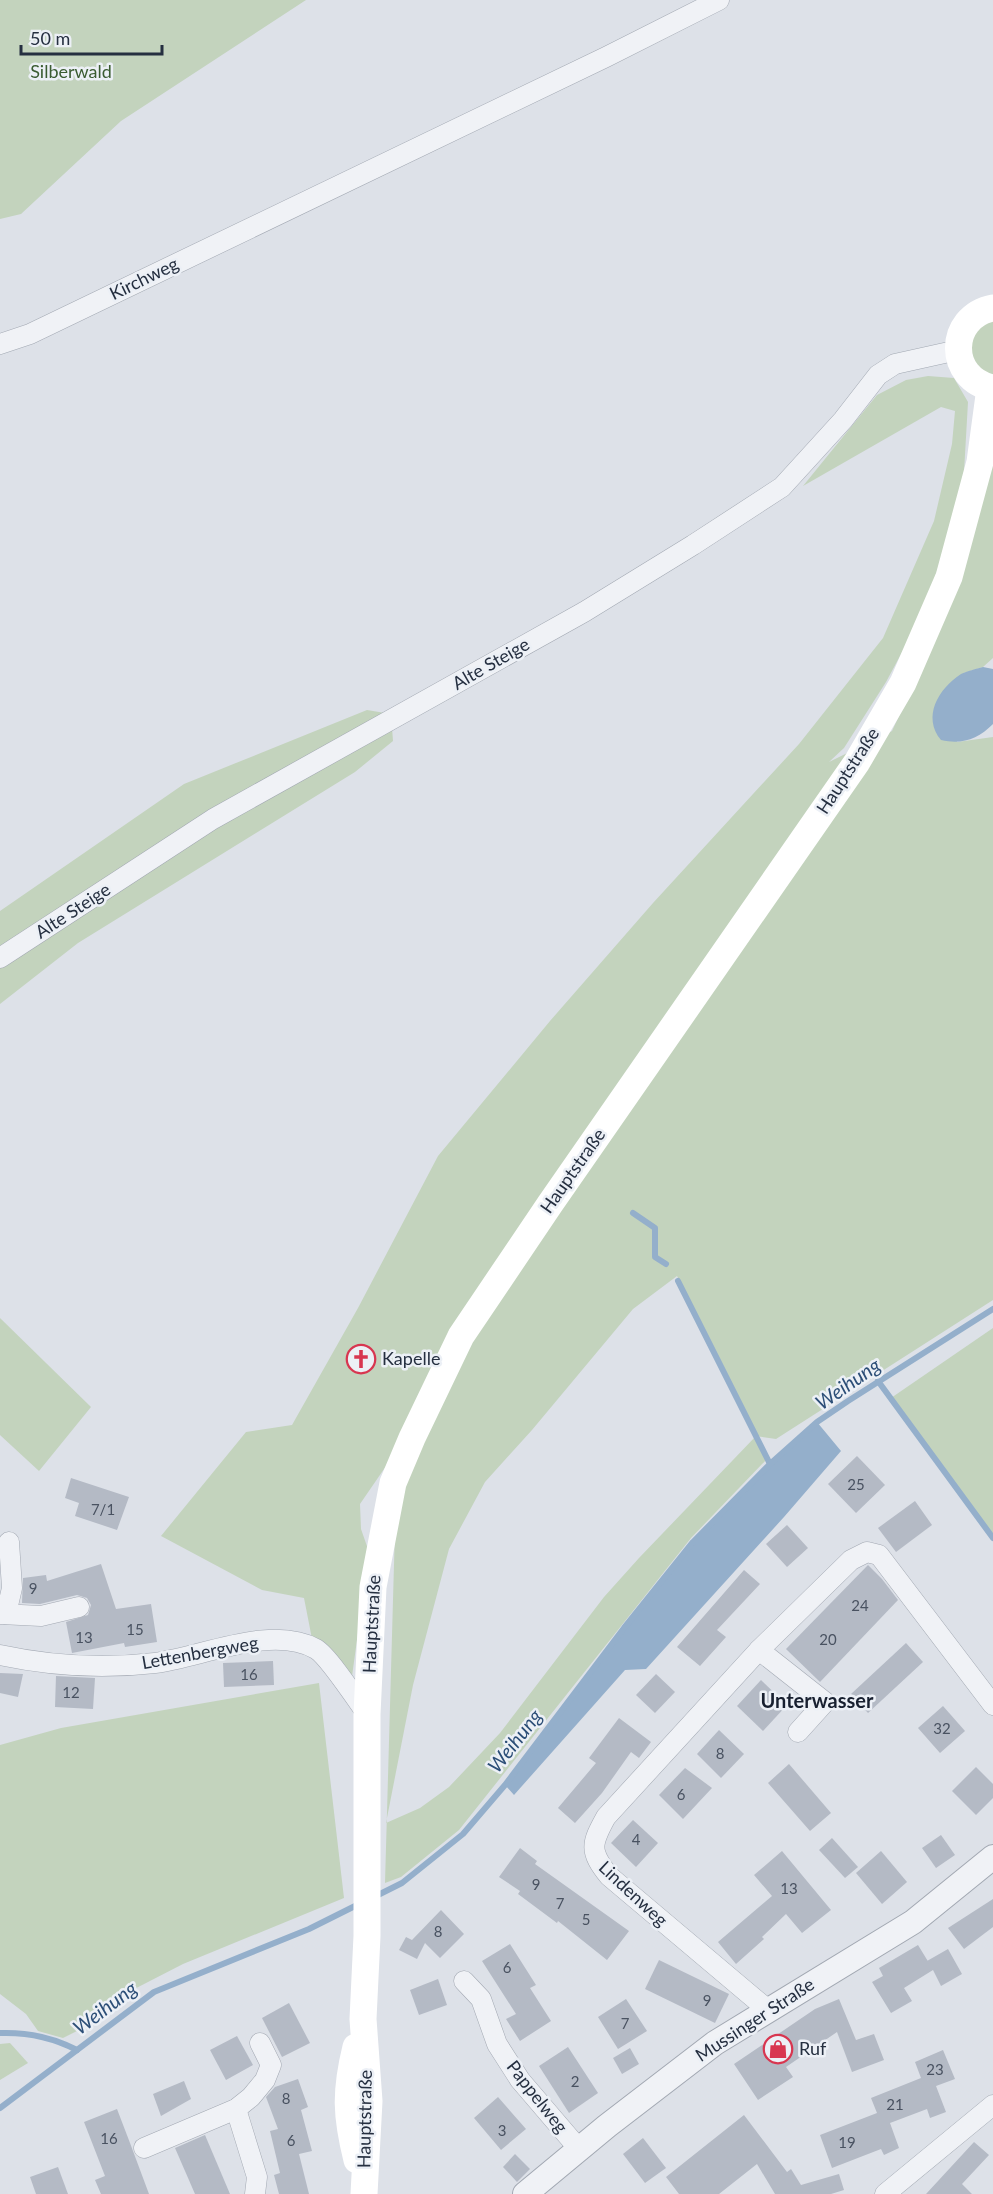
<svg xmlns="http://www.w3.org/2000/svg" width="993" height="2194" viewBox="0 0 993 2194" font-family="Lato,sans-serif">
<rect width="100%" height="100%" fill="#dde1e8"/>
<!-- green -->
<g fill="#c3d3bd" fill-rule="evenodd">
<path d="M0,0H306L121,121L21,214L0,219Z"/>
<path d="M993,308V388L959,357Z"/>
<path d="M928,376L954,378L968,402L964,472L939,565L922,615L886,682L844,748L829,762L892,731L946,615L993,461V658L983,667L964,673L957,742L993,737V1300L776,1439L756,1436L767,1459L691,1538L459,1830L401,1877L385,1883L395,1529V1453L360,1504L361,1529L369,1552L350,1691L313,1644L304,1598L262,1590L161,1536L246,1432L292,1425L358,1308L438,1156L550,1021L653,903L799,744L883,638L934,521L952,444L955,411L941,407L803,486L877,395L906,380ZM677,1276L756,1436L639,1558L604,1597L500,1733L449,1787L420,1808L386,1823L413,1685L449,1549L485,1482L532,1430L633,1309Z"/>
<path d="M367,710L391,714L393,741L355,772L78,943L0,1004V911L184,784Z"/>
<path d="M0,1318L91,1407L39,1471L0,1435Z"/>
<path d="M993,1328V1540L891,1398Z"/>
<path d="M319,1683L344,1898L183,1964L113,2000L81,2029L63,2038L38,2031L26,2014L0,1994V1745L61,1728Z"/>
<path d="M10,2043L28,2063L0,2080V2044Z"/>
</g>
<!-- water -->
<g fill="#94afcb">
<path d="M983,667L993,669V724C978,739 962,745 941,740C922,717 938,689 961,674C967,671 976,669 983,667Z"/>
<path d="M817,1422L841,1451L784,1517L646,1669L625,1670L514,1795L505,1785L693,1542L770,1464Z"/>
</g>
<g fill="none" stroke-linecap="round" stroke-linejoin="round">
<!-- stream -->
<g stroke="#94afcb" stroke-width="6">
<path d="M633,1213L655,1228V1257L666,1264"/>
<path d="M678,1281L770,1464"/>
<path d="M878,1381L993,1538"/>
<path d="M374,1897L402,1883L463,1834L505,1785L624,1628L693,1542L770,1464L817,1422L848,1401L993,1309"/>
<path d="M0,2033C28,2032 52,2037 77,2050"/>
<path d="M0,2108L154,1992L309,1929L359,1904"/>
</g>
</g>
<!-- building -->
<g fill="#b4bac5">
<path d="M857,1456L885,1485L856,1513L828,1484Z"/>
<path d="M71,1478L129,1497L117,1530L75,1516L79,1503L65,1498Z"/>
<path d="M915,1501L932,1525L896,1552L878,1528Z"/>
<path d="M787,1525L808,1548L787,1567L766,1544Z"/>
<path d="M101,1564L116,1609L151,1604L157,1642L125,1647L124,1643L72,1653L66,1622L88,1615L91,1605L87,1598L77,1595L40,1604L22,1603L23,1578L46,1575L47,1581Z"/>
<path d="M868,1565L882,1579L898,1600L820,1682L786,1649Z"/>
<path d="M744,1570L760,1584L717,1630L726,1637L700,1666L677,1647Z"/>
<path d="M906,1643L923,1662L868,1713L851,1694Z"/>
<path d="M273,1661L274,1685L224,1687L223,1663Z"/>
<path d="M0,1673L23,1674L18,1697L0,1693Z"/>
<path d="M656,1674L675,1692L655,1713L636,1695Z"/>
<path d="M56,1676L95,1678L93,1709L55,1707Z"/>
<path d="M761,1680L787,1705L763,1731L737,1706Z"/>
<path d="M943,1706L965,1731L940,1753L918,1728Z"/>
<path d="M619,1718L651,1742L639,1758L631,1752L602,1793L575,1823L558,1808L596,1763L589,1758Z"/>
<path d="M719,1730L744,1754L721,1778L697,1754Z"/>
<path d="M789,1764L831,1813L810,1831L768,1783Z"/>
<path d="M976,1767L993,1784V1798L976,1815L952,1791Z"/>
<path d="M685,1768L712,1788L683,1819L659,1795Z"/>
<path d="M633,1820L658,1843L636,1867L611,1843Z"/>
<path d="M941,1835L955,1855L936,1868L922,1848Z"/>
<path d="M832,1838L858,1867L845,1878L819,1850Z"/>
<path d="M520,1848L537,1861L535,1864L629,1931L607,1960L558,1921L557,1923L518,1894L520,1891L499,1877Z"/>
<path d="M782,1851L831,1910L802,1933L786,1914L762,1937L764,1939L736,1964L718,1942L772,1896L754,1875Z"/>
<path d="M881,1851L907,1882L882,1904L856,1873Z"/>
<path d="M993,1899V1927L964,1949L948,1928Z"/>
<path d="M441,1910L464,1934L440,1958L425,1943L417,1959L399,1950L406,1937L412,1940Z"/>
<path d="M510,1944L536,1985L530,1988L551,2021L520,2041L506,2019L516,2014L482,1961Z"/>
<path d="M918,1945L929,1963L927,1961L948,1949L962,1974L941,1986L933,1970L904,1988L912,2001L891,2013L872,1982L883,1976L879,1968Z"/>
<path d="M659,1960L729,1994L715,2023L645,1989Z"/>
<path d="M438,1979L447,2005L419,2015L410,1990Z"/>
<path d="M626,1999L647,2031L618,2049L598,2017Z"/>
<path d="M839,1999L856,2040L874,2034L884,2060L852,2072L837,2032L786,2067L793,2077L758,2100L734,2064L815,2009Z"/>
<path d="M289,2003L310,2043L282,2057L262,2018Z"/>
<path d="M237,2036L253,2065L226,2080L210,2050Z"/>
<path d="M568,2047L598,2093L569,2113L539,2066Z"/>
<path d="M630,2048L639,2064L622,2074L613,2058Z"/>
<path d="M943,2050L955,2079L936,2086L946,2112L930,2118L927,2109L890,2123L899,2148L884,2155L881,2149L832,2168L820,2135L877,2113L871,2098L921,2078L915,2062Z"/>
<path d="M298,2079L308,2107L301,2110L312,2151L299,2154L309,2194H279L274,2175L280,2173L270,2131L278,2129L266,2097L275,2087Z"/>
<path d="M184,2081L191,2099L161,2116L153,2094Z"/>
<path d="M498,2097L526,2129L501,2150L474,2118Z"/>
<path d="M117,2109L130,2143L149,2194H101L95,2180L105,2176L84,2122Z"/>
<path d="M744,2115L787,2172L791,2169L801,2185L839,2174L844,2190L831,2194H775L757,2164L719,2194H679L666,2177Z"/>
<path d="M205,2135L230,2194H195L175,2148Z"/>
<path d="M643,2138L666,2168L645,2183L623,2154Z"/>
<path d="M974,2142L989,2155L962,2184L972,2194H926Z"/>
<path d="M515,2154L530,2169L517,2182L503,2167Z"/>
<path d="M58,2167L68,2194H36L30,2177Z"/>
</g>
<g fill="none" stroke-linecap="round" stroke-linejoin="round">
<!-- minor casing -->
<g stroke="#a2a8b2" stroke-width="21">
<g id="minor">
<path d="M0,344L30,334L606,57L719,0"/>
<path d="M0,958L213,819L584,612L693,545L782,487L843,420L878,375L895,364L958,350"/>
<path d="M0,1614L41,1616L79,1607"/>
<path d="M6,1614L12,1588L9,1542"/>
<path d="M759,1650L825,1702L798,1732"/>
<path d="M0,1655C51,1666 103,1669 155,1663C202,1657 272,1624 316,1649C328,1656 357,1700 367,1714"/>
<path d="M464,1981L481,1999L497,2044L520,2080L579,2149"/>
<path d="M768,2010L609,1876C589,1851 591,1844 606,1817L759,1650L851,1560L867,1552L879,1555L993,1705"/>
<path d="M236,2109L257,2177L255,2194"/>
<path d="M144,2148L236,2109L251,2097L265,2080L271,2065L260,2043"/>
<path d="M885,2194L993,2105"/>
</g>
</g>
<!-- tertiary casing -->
<g stroke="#a2a8b2" stroke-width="26">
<path id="tertiary" d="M525,2194L607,2126L715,2043L913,1922L993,1857"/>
</g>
<!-- minor -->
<use href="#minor" stroke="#f0f2f6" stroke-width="20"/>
<!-- tertiary -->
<use href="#tertiary" stroke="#f0f2f6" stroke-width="24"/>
<!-- secondary -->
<g stroke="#fff" stroke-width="27">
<path d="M993,308C947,317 947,379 993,388"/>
<path d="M356,2047C345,2092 346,2116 357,2160"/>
<path d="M364,2194L369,2101L363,2019L367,1936V1714L373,1587L393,1483L412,1438L461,1336L550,1204L857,762L903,683L949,577L980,462L990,388"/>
</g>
</g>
<!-- icons -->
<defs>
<g id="church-ring" transform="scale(1.5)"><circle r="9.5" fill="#ecf0f6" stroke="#d83650" stroke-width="1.5"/><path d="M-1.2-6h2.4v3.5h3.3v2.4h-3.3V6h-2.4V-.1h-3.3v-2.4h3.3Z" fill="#d83650"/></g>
<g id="shop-ring" transform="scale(1.5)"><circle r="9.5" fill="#ecf0f6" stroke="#d83650" stroke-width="1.5"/><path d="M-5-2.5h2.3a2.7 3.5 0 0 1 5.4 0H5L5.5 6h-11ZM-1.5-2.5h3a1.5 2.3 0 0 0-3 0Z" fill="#d83650"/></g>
</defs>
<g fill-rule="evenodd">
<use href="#church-ring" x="361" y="1359"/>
<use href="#shop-ring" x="778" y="2049"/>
</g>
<g text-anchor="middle" stroke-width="5" stroke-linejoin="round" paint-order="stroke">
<!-- number labels -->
<g font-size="15" fill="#495261">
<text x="856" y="1490">25</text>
<text x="103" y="1515">7/1</text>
<text x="33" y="1594">9</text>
<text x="860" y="1611">24</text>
<text x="135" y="1635">15</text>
<text x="84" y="1643">13</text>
<text x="828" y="1645">20</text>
<text x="249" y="1680">16</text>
<text x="71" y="1698">12</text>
<text x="942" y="1734">32</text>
<text x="720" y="1759">8</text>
<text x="681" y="1800">6</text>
<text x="636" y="1845">4</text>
<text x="536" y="1890">9</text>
<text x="789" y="1894">13</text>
<text x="560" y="1909">7</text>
<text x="586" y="1925">5</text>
<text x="438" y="1937">8</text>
<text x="507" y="1973">6</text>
<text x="707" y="2006">9</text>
<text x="625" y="2029">7</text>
<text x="935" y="2075">23</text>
<text x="575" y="2087">2</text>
<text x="286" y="2104">8</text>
<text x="895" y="2110">21</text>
<text x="502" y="2136">3</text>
<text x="109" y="2144">16</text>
<text x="291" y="2146">6</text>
<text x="847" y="2148">19</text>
</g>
<!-- park labels -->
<g font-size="18" fill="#3a5c31" stroke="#ecf0f6">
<text x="71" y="78">Silberwald</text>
</g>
<!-- street labels -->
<g font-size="18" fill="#252f40" stroke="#ecf0f6">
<text transform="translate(144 279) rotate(-26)" y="6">Kirchweg</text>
<text transform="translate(491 664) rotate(-30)" y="6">Alte Steige</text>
<text transform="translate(848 771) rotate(-57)" y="6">Hauptstraße</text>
<text transform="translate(73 911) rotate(-33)" y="6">Alte Steige</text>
<text transform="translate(573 1171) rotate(-55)" y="6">Hauptstraße</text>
<text transform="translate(372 1624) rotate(-87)" y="6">Hauptstraße</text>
<text transform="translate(200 1653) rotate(-10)" y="6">Lettenbergweg</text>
<text transform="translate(633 1894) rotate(43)" y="6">Lindenweg</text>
<text transform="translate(755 2020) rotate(-33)" y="6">Mussinger Straße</text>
<text transform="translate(537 2097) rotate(52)" y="6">Pappelweg</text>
<text transform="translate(365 2119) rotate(-89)" y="6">Hauptstraße</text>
</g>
<!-- poi labels -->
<g font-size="18" fill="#252f40" stroke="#ecf0f6" text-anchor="start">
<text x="382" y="1365">Kapelle</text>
<text x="799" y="2055">Ruf</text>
</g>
<!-- water labels -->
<g font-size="20" font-style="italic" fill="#2c4e77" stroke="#ecf0f6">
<text transform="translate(848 1384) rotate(-35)" y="7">Weihung</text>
<text transform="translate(515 1741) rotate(-52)" y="7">Weihung</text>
<text transform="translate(105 2008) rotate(-37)" y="7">Weihung</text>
</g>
<!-- neighbourhood labels -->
<g font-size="20" font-weight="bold" fill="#182030" stroke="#ecf0f6">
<text x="817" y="1708">Unterwasser</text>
</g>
</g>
<!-- scale -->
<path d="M21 45v9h141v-9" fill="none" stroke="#252f40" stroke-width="3"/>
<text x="30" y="45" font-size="18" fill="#252f40" stroke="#ecf0f6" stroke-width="4.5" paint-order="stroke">50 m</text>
</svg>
